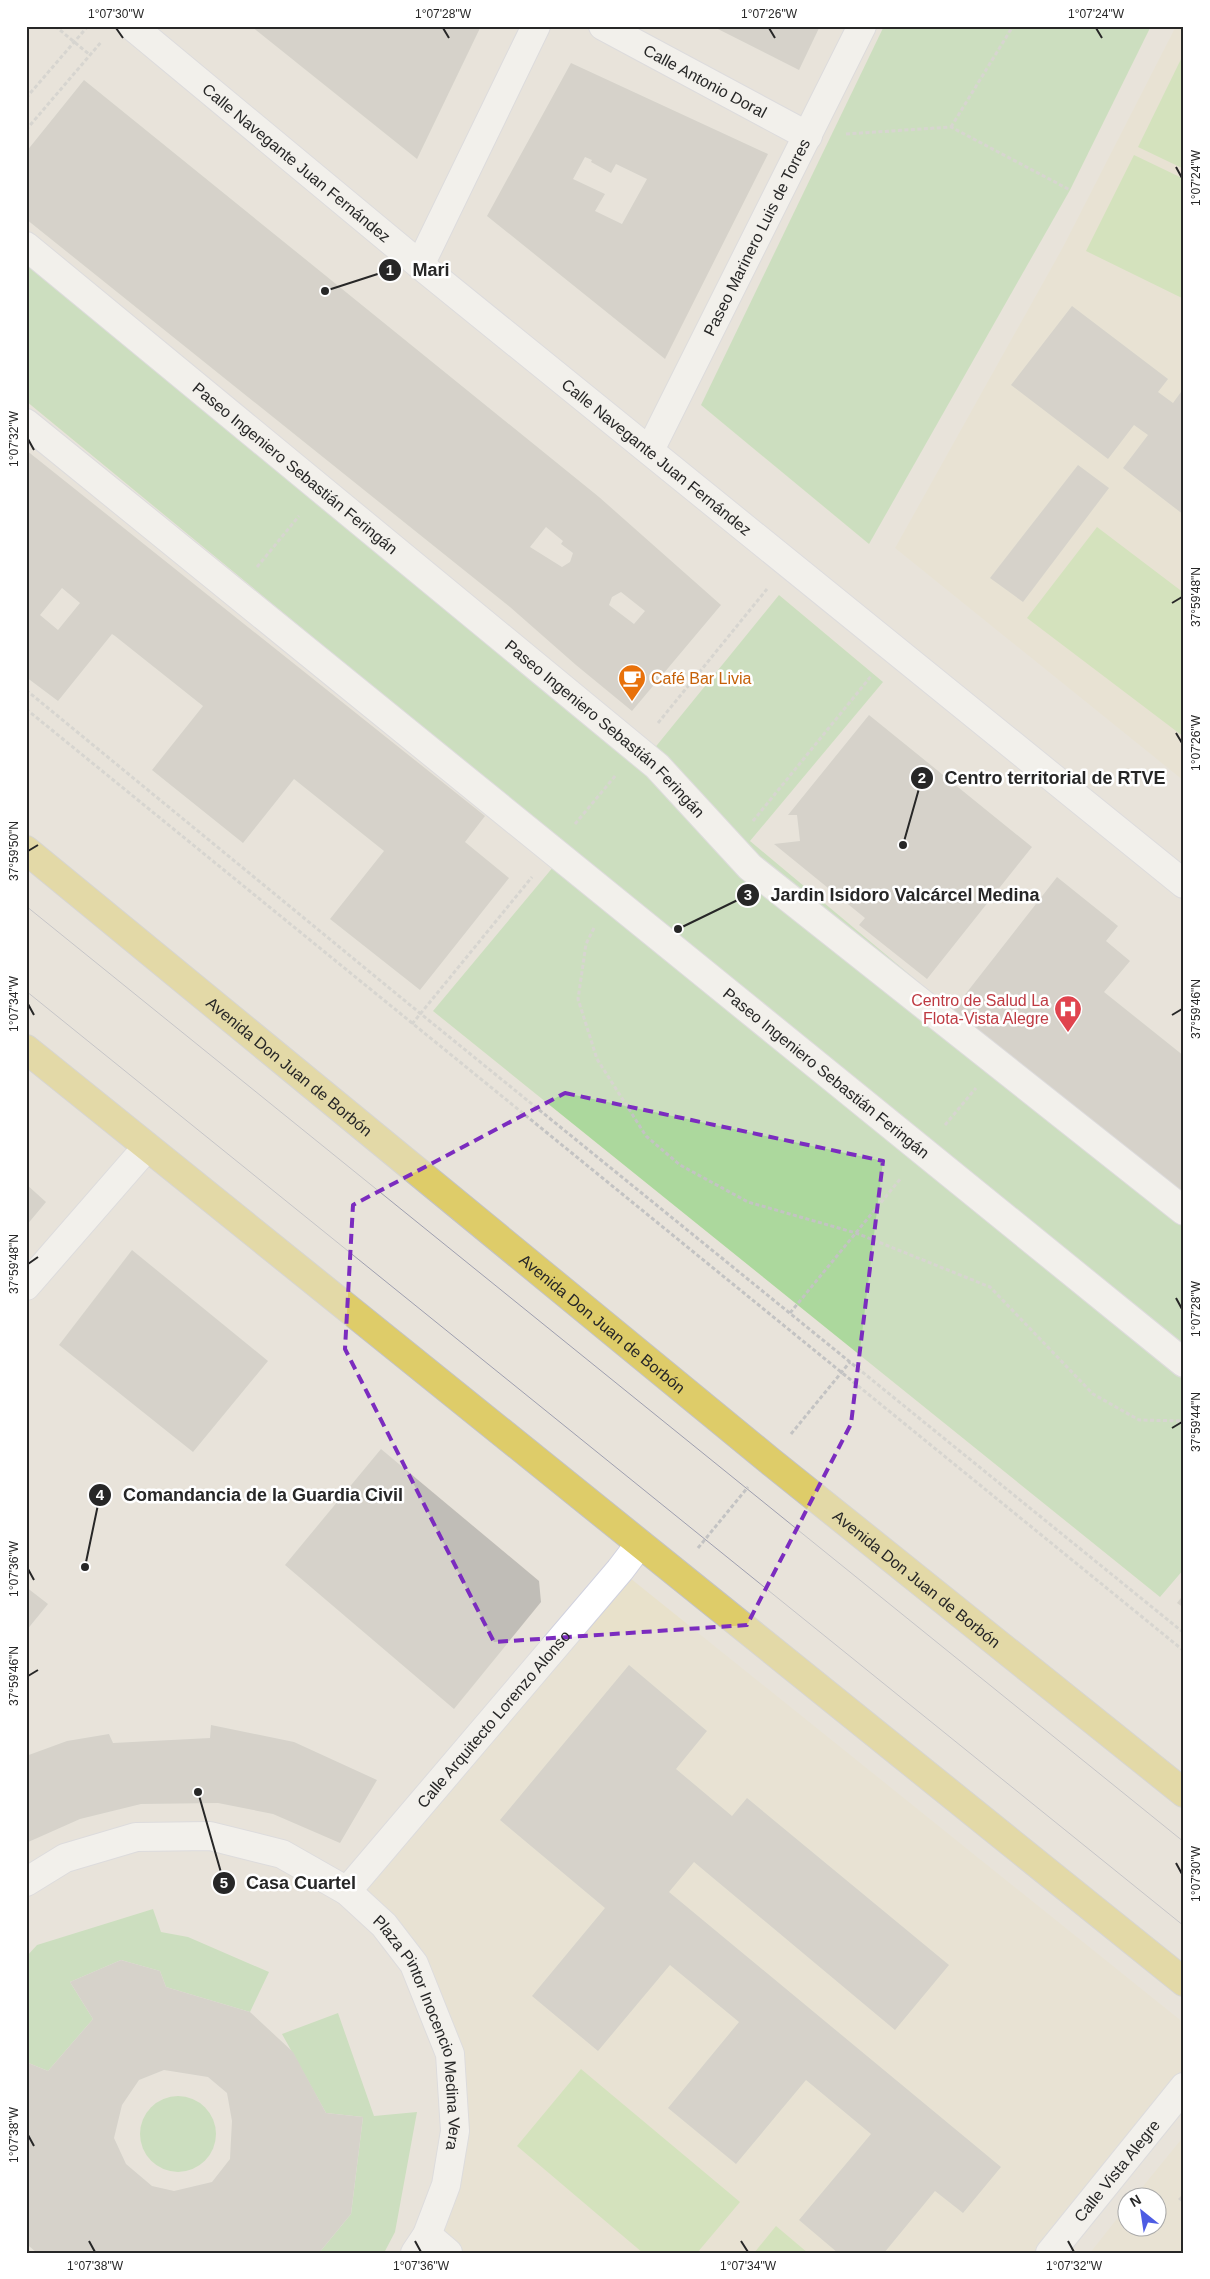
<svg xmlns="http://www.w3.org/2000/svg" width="1210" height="2279" viewBox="0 0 1210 2279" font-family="Helvetica,sans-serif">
<rect width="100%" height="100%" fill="#e8e3da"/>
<!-- education -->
<g fill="#e8e1cb">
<path d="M1176,26H1184V781L895,548L1063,247Z"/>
<path d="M620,1570L1184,2023V2087L1050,2253H448L427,2235L455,2132L414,1964L347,1891Z"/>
<path d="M1184,2136V2253H1090L1127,2206L1128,2226H1158V2196H1135Z"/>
</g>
<!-- green -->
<g fill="#acd89d">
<path d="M884,26H1151L1070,190L869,544L701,405Z"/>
<path d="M26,262L640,766L779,595L883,682L750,841L1184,1204V1569L1160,1597L433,1011L569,848L26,401Z"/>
<path d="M153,1909L161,1932L188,1937L269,1972L250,2012L166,1987L160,1971L121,1960L70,1982L93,2019L48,2071L26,2062V1957L37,1945Z"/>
<path d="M338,2013L374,2116L417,2112L395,2232L384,2253H319L351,2214L363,2117L326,2113L282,2034Z"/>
<circle cx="178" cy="2134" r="38"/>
</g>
<!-- pitch -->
<g fill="#bcdf99">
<path d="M1184,53V169L1138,147Z"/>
<path d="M1134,155L1184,179V299L1086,251Z"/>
<path d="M1097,527L1184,593V737L1027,618Z"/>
<path d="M581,2069L740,2202L697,2253H643L517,2146Z"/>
<path d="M776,2226L808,2253H754Z"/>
</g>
<!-- building -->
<g fill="#c0bdb7" fill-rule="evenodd">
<path d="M251,26H481L417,159Z"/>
<path d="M712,26H820L799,70Z"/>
<path d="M571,63L768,154L665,359L487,216ZM585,157L592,160L591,162L611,173L616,164L647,179L622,224L595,211L605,194L573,179Z"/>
<path d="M84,80L599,497L721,605L632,711L576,665L510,607L26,219V152ZM546,527L563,541L561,544L573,553L570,562L562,567L530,547ZM621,592L645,611L634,624L609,605L612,597Z"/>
<path d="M1072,306L1168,379L1158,392L1173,403L1181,392L1184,393V515L1123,468L1148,435L1134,425L1108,459L1011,385Z"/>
<path d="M26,450L485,816L465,842L509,878L420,990L330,919L384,851L294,779L243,843L152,770L203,706L115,636L112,634L58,701L26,677ZM62,588L80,603L58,630L40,615Z"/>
<path d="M1078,465L1109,488L1023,602L990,578Z"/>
<path d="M869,715L1032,847L927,979L859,925L865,918L774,844L800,841L797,815H788Z"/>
<path d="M1057,877L1118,926L1106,941L1130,961L1104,992L1184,1056V1193L953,1010Z"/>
<path d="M26,1184L46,1202L26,1226Z"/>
<path d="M132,1250L268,1361L193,1452L59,1345Z"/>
<path d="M381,1449L539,1581L541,1602L454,1709L285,1565Z"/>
<path d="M26,1587L48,1604L26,1631Z"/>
<path d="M1184,1594V1608L1177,1603Z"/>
<path d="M629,1665L707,1731L676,1769L732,1816L747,1798L949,1965L895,2030L694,1862L669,1892L1001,2167L963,2213L935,2191L884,2253H838L799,2220L871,2134L806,2080L736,2164L668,2108L739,2022L670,1965L598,2051L532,1996L605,1908L500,1820Z"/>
<path d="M211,1725L294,1742L377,1780L340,1843L273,1814L218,1803L141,1804L80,1819L26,1843V1756L67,1741L109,1734L113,1743L210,1738Z"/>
<path d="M121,1960L160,1971L166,1987L250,2012L293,2052L326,2113L363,2117L351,2214L319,2253H37L29,2246L26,2248V2062L48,2071L93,2019L70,1982ZM164,2070L208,2077L227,2093L232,2121L230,2159L212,2182L174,2191L152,2186L126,2164L114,2138L122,2105L139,2080Z"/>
<path d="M1184,2193V2204L1178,2199Z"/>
</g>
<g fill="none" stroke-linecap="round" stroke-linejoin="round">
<!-- pedestrian casing -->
<g stroke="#d0d1de" stroke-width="30">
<g id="pedestrian">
<path id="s1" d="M603,26L808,136"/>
<path id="s2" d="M26,246L657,766L750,867L1184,1211"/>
<path d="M420,265L536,26"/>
<path id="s3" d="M26,423L1184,1363"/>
<path id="s4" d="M650,450L862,26"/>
<path d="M26,1286L147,1147"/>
</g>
</g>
<!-- minor casing -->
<g stroke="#d0d1de" stroke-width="30">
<g id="minor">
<path id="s5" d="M132,26L420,265L1184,884"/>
<path id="s6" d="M26,1882L65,1858L136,1837L210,1836L282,1854L347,1891L384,1925L414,1964L450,2054L455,2131L446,2185L427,2235L415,2253"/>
<path id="s7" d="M347,1891L620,1570L639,1545"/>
<path d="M427,2235L448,2253"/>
<path id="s8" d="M1050,2253L1184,2087"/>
</g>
</g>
<!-- primary casing -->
<g stroke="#c3c3c3" stroke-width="30">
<g id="primary">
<path id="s9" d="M26,850L770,1461L1184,1793"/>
<path d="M26,1049L1184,1982"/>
</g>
</g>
<!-- path -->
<g stroke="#c3c3c3" stroke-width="3" stroke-dasharray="4 2.5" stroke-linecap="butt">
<path d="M55,26L90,55"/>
<path d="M26,98L88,26"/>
<path d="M951,127L1013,26"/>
<path d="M26,130L102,41"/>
<path d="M846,134L951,127L1070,190"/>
<path d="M257,567L299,516"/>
<path d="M26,690L421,1014L1184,1633"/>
<path d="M26,709L1184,1651"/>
<path d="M658,723L767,589"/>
<path d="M753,821L872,675"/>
<path d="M575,824L616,775"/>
<path d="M594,928L586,944L578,999L597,1059L646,1136L680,1165L748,1202L856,1233L990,1287L1093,1394L1139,1420L1184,1421"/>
<path d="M412,1024L532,877"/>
<path d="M945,1125L976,1088"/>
<path d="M790,1313L901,1178"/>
<path d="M791,1434L850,1362"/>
<path d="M698,1548L748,1487"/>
</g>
<!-- pedestrian -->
<use href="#pedestrian" stroke="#fff" stroke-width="28"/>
<!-- minor -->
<use href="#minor" stroke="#fff" stroke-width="28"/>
<!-- primary -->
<use href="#primary" stroke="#decc69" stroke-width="28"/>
<!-- tram -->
<g stroke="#9e9faf" stroke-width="1">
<path d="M26,906L1184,1842"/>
<path d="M26,991L1184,1926"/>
</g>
</g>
<!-- marked area -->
<path d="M0 0H1210V2279H0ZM565,1093L883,1161L851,1424L747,1625L494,1642L345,1349L353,1205Z" fill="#e8e3da" fill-opacity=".55" fill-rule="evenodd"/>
<path fill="none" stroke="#7b2cbf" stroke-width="4" stroke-dasharray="10 6" stroke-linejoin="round" d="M565,1093L883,1161L851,1424L747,1625L494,1642L345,1349L353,1205Z"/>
<!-- ticks -->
<path fill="none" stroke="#272727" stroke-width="2" d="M116,28L123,38M443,28L449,38M769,28L775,38M1096,28L1102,38M1176,167L1182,178M28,439L34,450M1172,603L1182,597M1176,733L1182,743M28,851L38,845M28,1004L34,1015M1172,1015L1182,1009M28,1264L38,1257M1176,1298L1182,1309M1172,1428L1182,1422M28,1569L34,1580M28,1676L38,1670M1176,1863L1182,1874M28,2135L34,2146M89,2241L95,2252M415,2241L421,2252M741,2241L748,2252M1068,2241L1074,2252"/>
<!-- icons -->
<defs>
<g id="cafe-pin" transform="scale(1.4375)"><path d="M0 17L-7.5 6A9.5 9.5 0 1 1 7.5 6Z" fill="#e8710a" stroke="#fff"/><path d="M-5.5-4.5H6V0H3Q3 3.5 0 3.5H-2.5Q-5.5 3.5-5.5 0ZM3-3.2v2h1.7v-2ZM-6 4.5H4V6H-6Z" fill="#fff"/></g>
<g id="hospital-pin" transform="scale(1.4375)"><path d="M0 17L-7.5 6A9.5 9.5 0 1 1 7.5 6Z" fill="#e0444e" stroke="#fff"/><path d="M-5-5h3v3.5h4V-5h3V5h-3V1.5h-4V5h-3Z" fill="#fff"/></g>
</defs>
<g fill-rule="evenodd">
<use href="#cafe-pin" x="632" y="678"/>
<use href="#hospital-pin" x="1068" y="1009"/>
</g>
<g text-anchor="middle" stroke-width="5" stroke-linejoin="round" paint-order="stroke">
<!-- street labels -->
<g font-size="16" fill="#272727" stroke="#fff">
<text dy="6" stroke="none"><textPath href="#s1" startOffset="116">Calle Antonio Doral</textPath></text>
<text dy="6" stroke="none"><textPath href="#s5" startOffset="214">Calle Navegante Juan Fernández</textPath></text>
<text dy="6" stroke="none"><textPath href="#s4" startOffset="238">Paseo Marinero Luis de Torres</textPath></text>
<text dy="6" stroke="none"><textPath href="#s5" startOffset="679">Calle Navegante Juan Fernández</textPath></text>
<text dy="6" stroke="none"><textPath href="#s2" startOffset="349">Paseo Ingeniero Sebastián Feringán</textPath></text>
<text dy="6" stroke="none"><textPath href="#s2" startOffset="754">Paseo Ingeniero Sebastián Feringán</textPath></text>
<text dy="6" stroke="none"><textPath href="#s9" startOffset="341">Avenida Don Juan de Borbón</textPath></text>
<text dy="6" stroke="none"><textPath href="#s3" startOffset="1031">Paseo Ingeniero Sebastián Feringán</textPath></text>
<text dy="6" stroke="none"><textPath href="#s9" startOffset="746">Avenida Don Juan de Borbón</textPath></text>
<text dy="6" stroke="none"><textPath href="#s9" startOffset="1151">Avenida Don Juan de Borbón</textPath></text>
<text dy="6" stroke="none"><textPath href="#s7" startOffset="226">Calle Arquitecto Lorenzo Alonso</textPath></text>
<text dy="6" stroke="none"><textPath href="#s6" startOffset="509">Plaza Pintor Inocencio Medina Vera</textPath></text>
<text dy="6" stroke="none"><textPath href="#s8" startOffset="106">Calle Vista Alegre</textPath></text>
</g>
<!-- food labels -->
<g font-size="16" fill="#c56008" stroke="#fff" text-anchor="start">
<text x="651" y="684">Café Bar Livia</text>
</g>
<!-- health labels -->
<g font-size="16" fill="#be3a42" stroke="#fff" text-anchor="end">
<text x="1049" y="1006">Centro de Salud La<tspan x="1049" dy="18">Flota-Vista Alegre</tspan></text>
</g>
</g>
<!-- callouts -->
<path fill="none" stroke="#272727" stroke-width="2" d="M325 291L390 270M903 845L922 778M678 929L748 895M85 1567L100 1495M198 1792L224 1883"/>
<g fill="#272727" stroke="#fff" stroke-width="2">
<circle cx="325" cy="291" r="5"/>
<circle cx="903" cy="845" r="5"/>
<circle cx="678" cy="929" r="5"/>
<circle cx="85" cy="1567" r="5"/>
<circle cx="198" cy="1792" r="5"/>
<circle cx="390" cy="270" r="12"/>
<circle cx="922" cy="778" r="12"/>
<circle cx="748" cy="895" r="12"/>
<circle cx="100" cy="1495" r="12"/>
<circle cx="224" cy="1883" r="12"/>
</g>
<g font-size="15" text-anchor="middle" font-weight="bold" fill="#fff">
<text x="390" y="275">1</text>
<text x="922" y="783">2</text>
<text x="748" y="900">3</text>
<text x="100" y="1500">4</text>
<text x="224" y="1888">5</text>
</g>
<g font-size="18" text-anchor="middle" font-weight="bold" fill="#272727" stroke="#fff" stroke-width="5" stroke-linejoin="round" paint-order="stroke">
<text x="431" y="276">Mari</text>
<text x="1055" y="784">Centro territorial de RTVE</text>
<text x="905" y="901">Jardin Isidoro Valcárcel Medina</text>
<text x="263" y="1501">Comandancia de la Guardia Civil</text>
<text x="301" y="1889">Casa Cuartel</text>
</g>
<!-- border -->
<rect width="1210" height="2279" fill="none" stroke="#ffffff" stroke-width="55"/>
<!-- north arrow -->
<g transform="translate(1142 2212) rotate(330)"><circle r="24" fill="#ffffff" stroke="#a9a9a9"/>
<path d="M0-4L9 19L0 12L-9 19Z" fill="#4d5ce3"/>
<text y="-8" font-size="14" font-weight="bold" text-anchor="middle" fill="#272727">N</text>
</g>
<rect x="28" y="28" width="1154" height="2224" fill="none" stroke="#272727" stroke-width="2"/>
<g font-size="12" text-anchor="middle" fill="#272727">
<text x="116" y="18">1°07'30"W</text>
<text x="443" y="18">1°07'28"W</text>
<text x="769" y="18">1°07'26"W</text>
<text x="1096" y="18">1°07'24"W</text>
<text transform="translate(1196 178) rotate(-90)" y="4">1°07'24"W</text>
<text transform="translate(14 439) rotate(-90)" y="4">1°07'32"W</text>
<text transform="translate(1196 597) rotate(-90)" y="4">37°59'48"N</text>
<text transform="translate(1196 743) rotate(-90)" y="4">1°07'26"W</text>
<text transform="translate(14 851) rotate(-90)" y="4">37°59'50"N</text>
<text transform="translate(14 1004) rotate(-90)" y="4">1°07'34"W</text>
<text transform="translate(1196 1009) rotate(-90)" y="4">37°59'46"N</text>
<text transform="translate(14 1264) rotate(-90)" y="4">37°59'48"N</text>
<text transform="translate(1196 1309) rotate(-90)" y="4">1°07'28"W</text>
<text transform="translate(1196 1422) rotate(-90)" y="4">37°59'44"N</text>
<text transform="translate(14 1569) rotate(-90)" y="4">1°07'36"W</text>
<text transform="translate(14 1676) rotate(-90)" y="4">37°59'46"N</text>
<text transform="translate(1196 1874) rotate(-90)" y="4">1°07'30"W</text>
<text transform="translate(14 2135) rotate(-90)" y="4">1°07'38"W</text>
<text x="95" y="2270">1°07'38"W</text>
<text x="421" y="2270">1°07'36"W</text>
<text x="748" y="2270">1°07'34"W</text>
<text x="1074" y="2270">1°07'32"W</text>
</g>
</svg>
